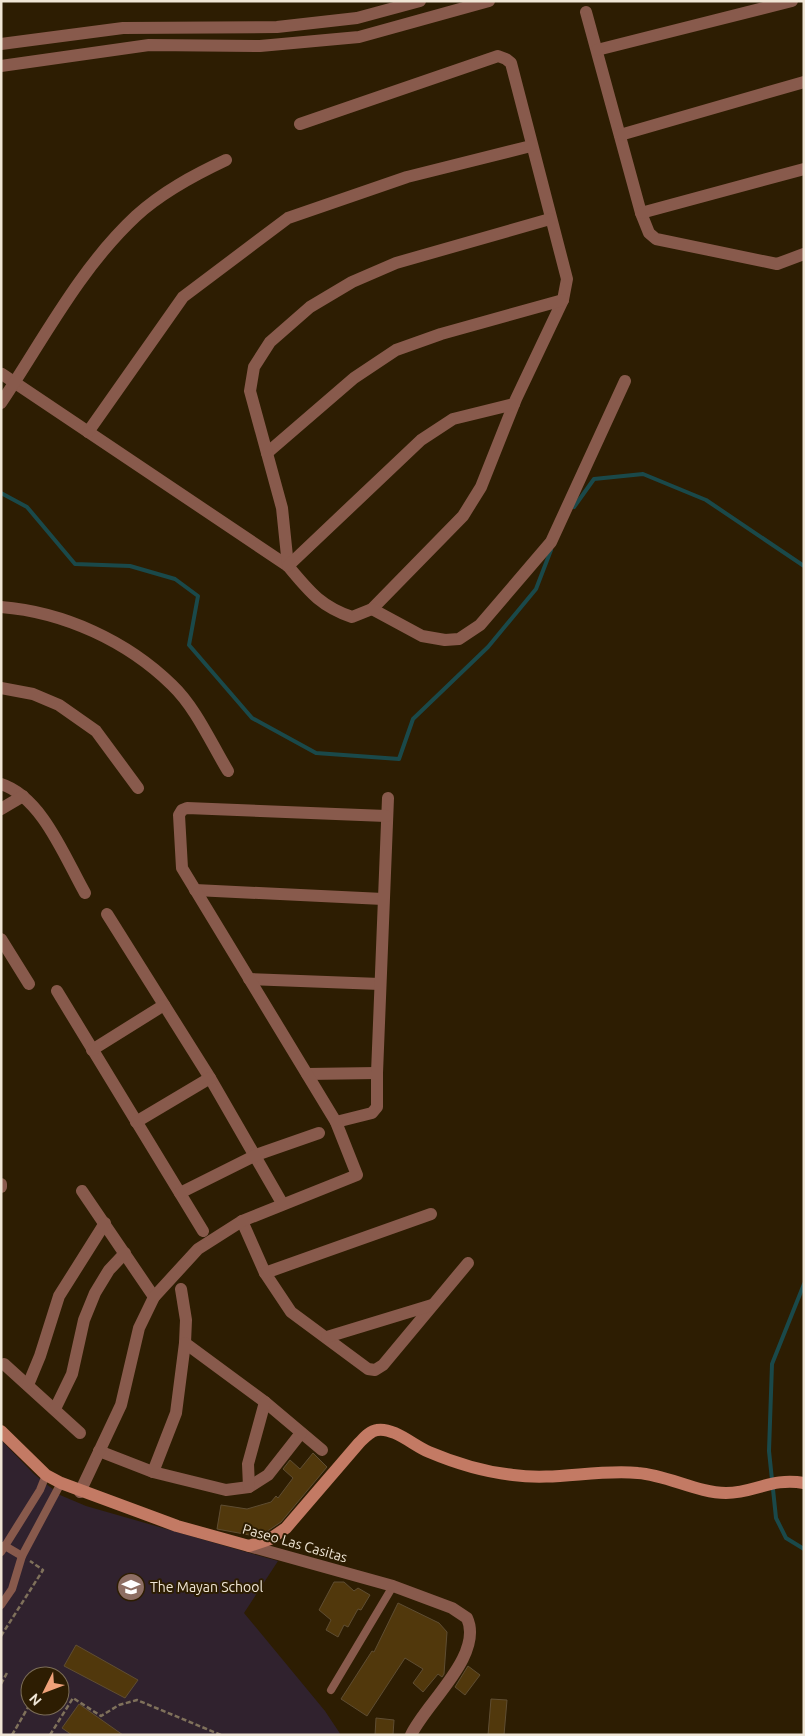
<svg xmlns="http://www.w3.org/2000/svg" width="805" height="1736" viewBox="0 0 805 1736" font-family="Ubuntu,sans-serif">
<rect width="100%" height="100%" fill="#2d1d02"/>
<!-- education -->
<path fill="#30222e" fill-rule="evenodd" d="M1,1440L34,1474L60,1495L86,1506L278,1561L244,1613L325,1711L341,1735H1ZM30,1676H60V1706H30Z"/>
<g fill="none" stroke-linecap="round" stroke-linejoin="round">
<!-- stream -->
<g stroke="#1a494a" stroke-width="4">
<path d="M1,493L27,507L75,564L130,566L175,579L198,596L189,645L252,718L316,753L399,759L413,719L488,647L536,589L551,550"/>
<path d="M574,507L594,479L643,474L706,500L804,566"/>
<path d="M804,1284L772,1364L769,1451L776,1518L786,1538L804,1549"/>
</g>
</g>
<!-- building -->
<g fill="#51380c" stroke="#5f4d32">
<path d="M313,1453L327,1467L281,1522L266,1532L255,1536L217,1529L221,1505L247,1509L271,1502L276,1496L278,1498L293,1478L283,1469L290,1460L300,1469Z"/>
<path d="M334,1582H344L354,1591L358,1588L370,1595L361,1610L358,1609L348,1627L344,1625L338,1637L326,1630L331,1620L319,1610Z"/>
<path d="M398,1603L439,1623L447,1632L444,1674L442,1677L438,1674L423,1692L413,1683L423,1669L405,1658L367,1716L341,1699L372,1651L374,1652Z"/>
<path d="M76,1645L138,1680L125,1698L64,1666Z"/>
<path d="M468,1666L480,1675L465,1695L455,1687Z"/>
<path d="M491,1699L507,1700L504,1735H488Z"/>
<path d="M79,1704L123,1735H72L62,1728Z"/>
<path d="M376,1718L394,1720L393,1735H375Z"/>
</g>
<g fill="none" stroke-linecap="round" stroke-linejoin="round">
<!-- path -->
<g stroke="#7f715b" stroke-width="2.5" stroke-dasharray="5 2.5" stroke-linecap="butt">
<path d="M1,1636L43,1570L30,1561"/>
<path d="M1,1684L8,1671"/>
<path d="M12,1735L30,1704"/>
<path d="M50,1735L73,1698L101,1716L119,1705L137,1700L221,1735"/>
</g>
<!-- lane -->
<g stroke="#885a4c" stroke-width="8">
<path d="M1,1546H5L40,1490L46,1475"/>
<path d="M1,1552L5,1546L22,1556"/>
<path d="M1,1605L12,1589L22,1556L61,1483"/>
<path d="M331,1690L393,1586"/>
</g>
<!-- street -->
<g stroke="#885a4c" stroke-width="12">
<path d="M586,12L641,213L649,233L656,239L777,264L804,254"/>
<path d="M1,44L123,28L277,27L357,18L420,1"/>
<path d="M597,50L792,1"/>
<path d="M1,66L149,45L260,46L359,37L489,1"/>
<path d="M620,135L804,82"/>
<path d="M641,213L804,169"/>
<path d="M1,375L2,374L288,566C309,591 320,606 352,617L372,609L463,516L481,487L516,399L563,300L567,279L511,63L506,59L498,56L300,124"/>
<path d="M1,403C43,340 80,268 136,216C162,192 194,175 226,160"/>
<path d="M88,432L183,297L288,218L407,177L531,146"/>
<path d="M267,453L354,378L396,350L441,334L563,300"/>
<path d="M288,566L282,508L250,391L254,367L270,342L310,307L352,282L396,263L550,219"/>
<path d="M288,566L421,440L453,419L514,404"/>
<path d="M1,607C64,612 127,641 172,685C196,708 211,743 228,771"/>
<path d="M372,609L422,636L445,640L459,639L480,625L551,542L625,381"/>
<path d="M1,688L33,694L59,705L96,731L138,788"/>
<path d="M1,784C42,797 65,858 85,893"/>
<path d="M1,809L23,796"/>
<path d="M195,890L383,899"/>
<path d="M107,914L210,1078L282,1203"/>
<path d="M1,939L29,984"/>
<path d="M249,979L380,984"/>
<path d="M57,991L203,1231"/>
<path d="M92,1050L164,1005"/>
<path d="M307,1074L377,1073"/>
<path d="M136,1122L210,1078"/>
<path d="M336,1122L372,1113L377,1107V1073L388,798"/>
<path d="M1,1184V1187"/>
<path d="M82,1191L154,1297"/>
<path d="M180,1193L256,1155L319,1133"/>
<path d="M242,1221L265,1273L291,1312L368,1369L375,1370L383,1365L468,1263"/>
<path d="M265,1273L431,1214"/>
<path d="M181,1289L186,1320L185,1343L265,1402L322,1450"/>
<path d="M327,1337L432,1305"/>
<path d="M4,1364L80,1433"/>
<path d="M28,1385L40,1356L59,1296L105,1223"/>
<path d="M55,1409L72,1374L84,1320L95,1293L109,1270L125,1253"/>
<path d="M99,1451L153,1472L226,1490L249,1487L268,1475L301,1433"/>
<path d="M153,1472L176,1413L185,1343"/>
<path d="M249,1487L248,1464L265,1402"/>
<path d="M80,1492L121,1405L139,1328L154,1297L198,1249L242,1221L357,1175L336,1122L182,868L179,815L182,810L187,808L386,816"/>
<path d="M249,1546L393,1586L452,1608L467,1618C484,1655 426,1703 411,1735"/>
</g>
<!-- secondary -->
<path stroke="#c37a64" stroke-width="12" d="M1,1431L46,1475L61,1483L177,1526L249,1546L270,1539L286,1528L359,1443C364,1438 370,1431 377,1430C394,1427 414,1446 429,1452C455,1463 485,1472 513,1475C555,1481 596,1469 638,1473C667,1475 698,1493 726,1493C755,1493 772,1477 804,1483"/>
</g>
<!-- icons -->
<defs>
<g id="school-disc" transform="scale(1.4375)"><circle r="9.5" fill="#8d6e63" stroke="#2d1d02"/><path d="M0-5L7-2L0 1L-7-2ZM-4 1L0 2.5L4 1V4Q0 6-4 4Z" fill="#fff"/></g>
</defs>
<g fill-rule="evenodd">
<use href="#school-disc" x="131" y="1587"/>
</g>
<g text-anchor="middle" stroke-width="4" stroke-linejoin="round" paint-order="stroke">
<!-- street labels -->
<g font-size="14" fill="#f0e6d6" stroke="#2d1d02">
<text transform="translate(295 1543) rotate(16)" y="5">Paseo Las Casitas</text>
</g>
<!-- poi labels -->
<g font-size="14" fill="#f0e6d6" stroke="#2d1d02" text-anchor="start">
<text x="150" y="1592">The Mayan School</text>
</g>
</g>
<!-- border -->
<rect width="805" height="1736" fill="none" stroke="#f0e6d6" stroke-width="5"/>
<!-- north arrow -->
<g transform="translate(45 1691) rotate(228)"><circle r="24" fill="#2d1d02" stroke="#7b6d57"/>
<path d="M0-4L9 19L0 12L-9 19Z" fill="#f0a27a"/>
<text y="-8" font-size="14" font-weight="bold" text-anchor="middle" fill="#f0e6d6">N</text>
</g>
</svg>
